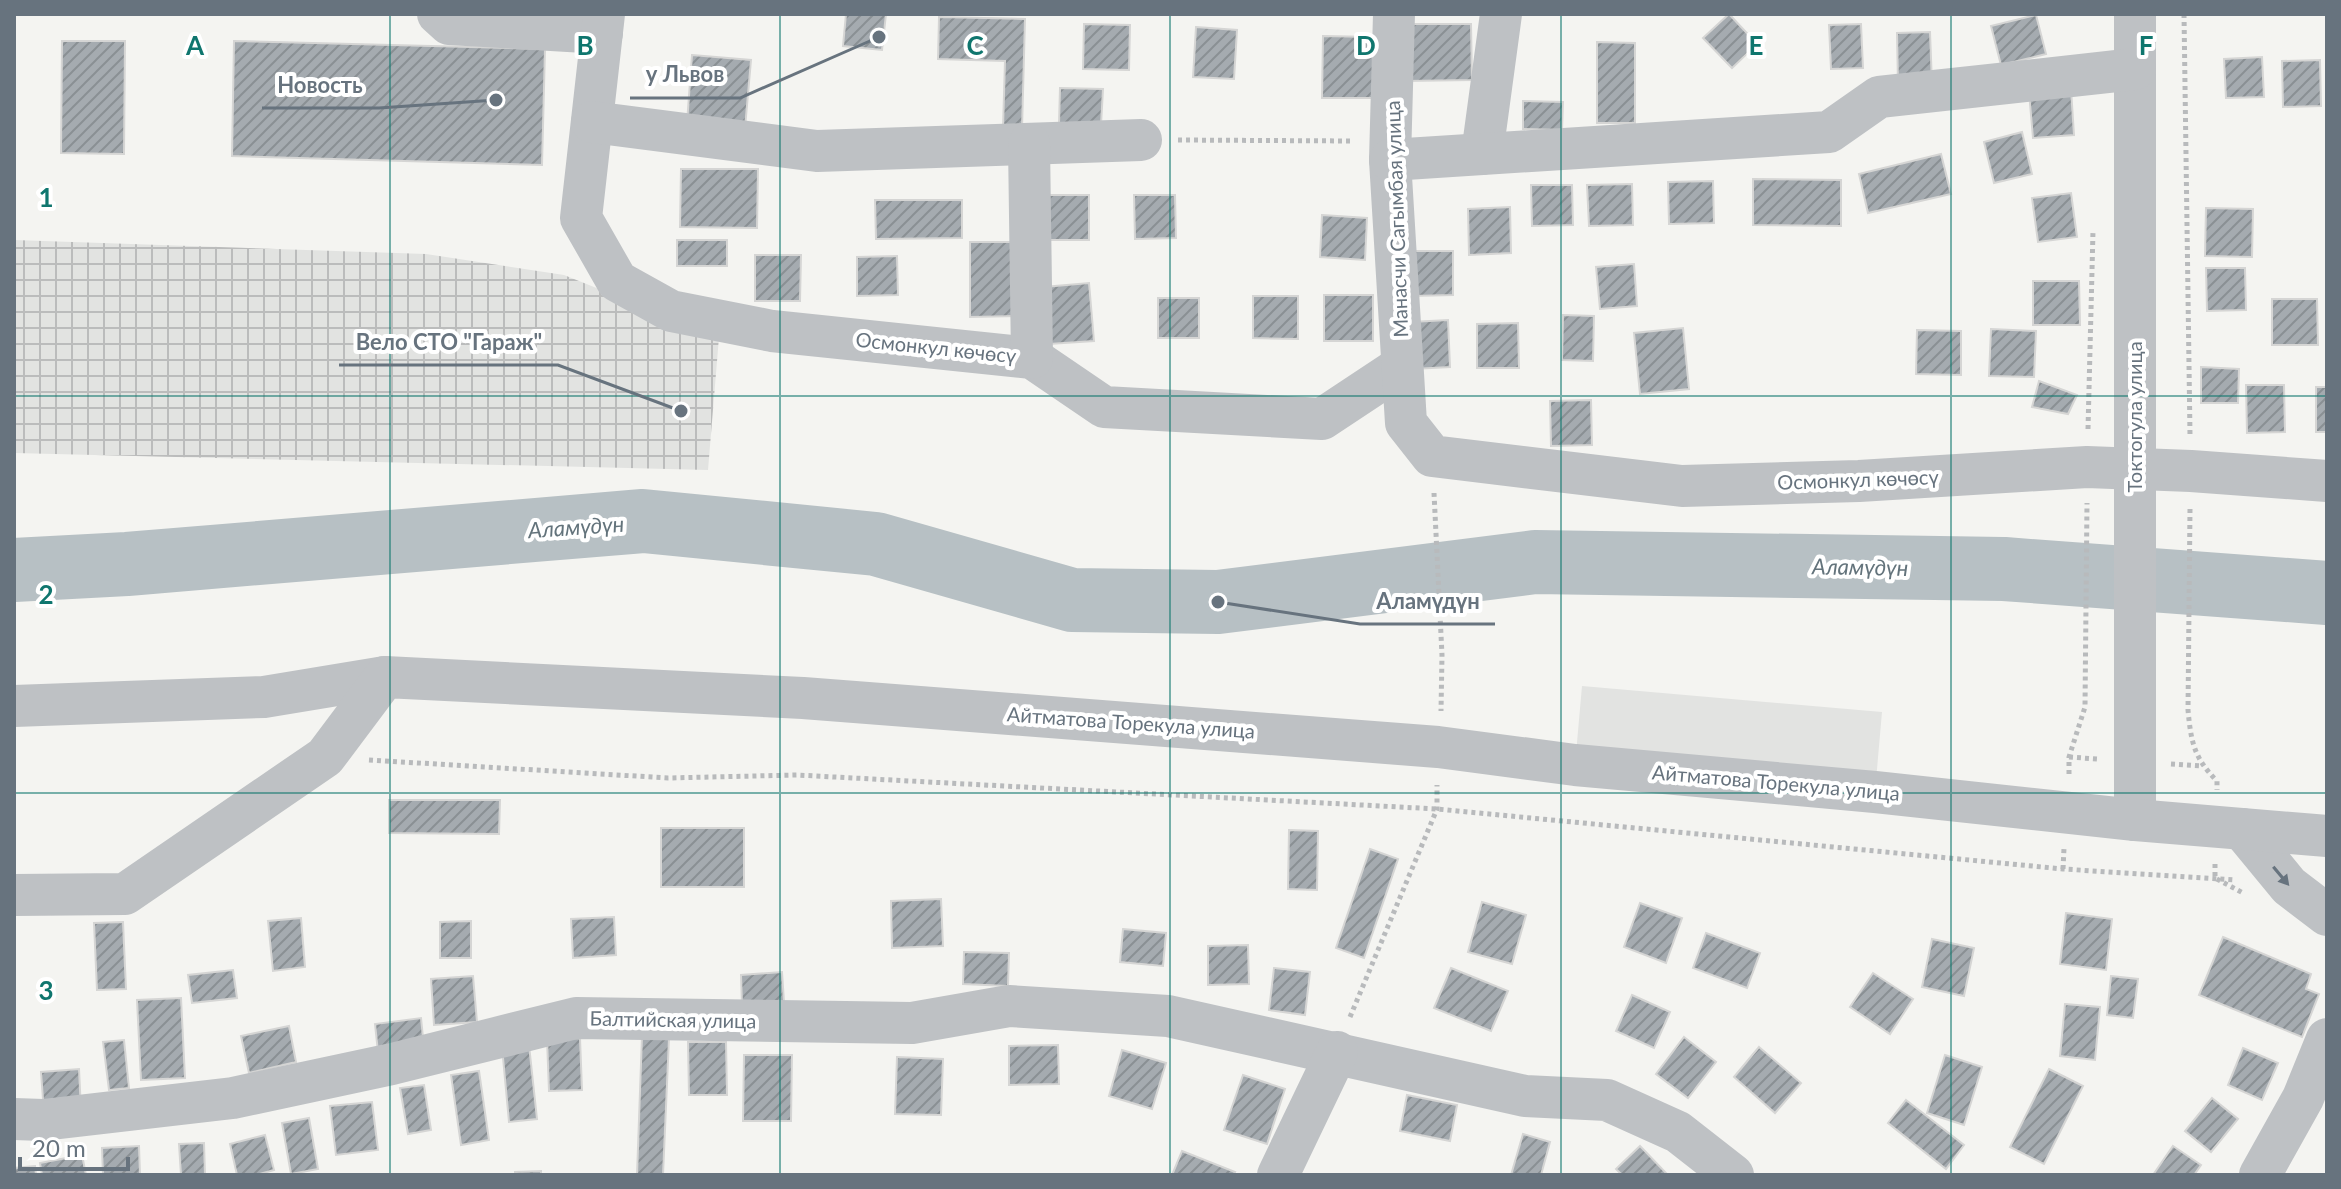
<svg xmlns="http://www.w3.org/2000/svg" width="2341" height="1189" viewBox="0 0 2341 1189" font-family="Lato,sans-serif">
<defs>
<pattern id="industrial-grid" width="8" height="8" patternUnits="userSpaceOnUse" patternTransform="scale(2)"><rect width="8" height="8" fill="#e2e3e1"/><path d="M0 4h8M4 0v8" fill="none" stroke="#bbbcbc"/></pattern>
<pattern id="building-hatch" width="6" height="6" patternUnits="userSpaceOnUse" patternTransform="scale(2)"><rect width="6" height="6" fill="#a5abb0"/><path d="M-1 1l2-2M0 6l6-6M5 7l2-2" fill="none" stroke="#8a9094"/></pattern>
</defs>
<rect width="100%" height="100%" fill="#f4f4f1"/>
<!-- built -->
<path fill="#e2e3e1" d="M1582,686L1882,712L1875,792L1575,765Z"/>
<!-- industrial -->
<path fill="url(#industrial-grid)" d="M14,240L426,254L564,275L719,337L708,470L14,453Z"/>
<g fill="none" stroke-linecap="round" stroke-linejoin="round">
<!-- river -->
<path stroke="#b7c0c4" stroke-width="64" d="M14,570L127,564L643,521L876,544L1072,600L1218,602L1535,562L2004,569L2327,593"/>
</g>
<!-- building -->
<g fill="url(#building-hatch)" stroke="#d5d5d4" stroke-width="2">
<path d="M846,14H886L882,50L843,46Z"/>
<path d="M1729,14L1757,44L1732,68L1703,38Z"/>
<path d="M2036,15L2046,54L2001,65L1991,26Z"/>
<path d="M939,17L1025,19L1022,129L1003,128L1005,61L938,59Z"/>
<path d="M1084,24L1130,25L1129,70L1083,69Z"/>
<path d="M1406,24H1471L1472,80L1406,81Z"/>
<path d="M1861,24L1863,68L1831,69L1829,25Z"/>
<path d="M1196,27L1237,30L1234,79L1193,77Z"/>
<path d="M1930,32L1932,84L1898,85L1897,33Z"/>
<path d="M1323,36L1373,37V98H1322Z"/>
<path d="M62,41H125L124,154L61,153Z"/>
<path d="M234,41L545,49L542,165L232,156Z"/>
<path d="M1597,42L1635,43V123H1597Z"/>
<path d="M692,55L751,60L745,128L687,123Z"/>
<path d="M2262,57L2264,97L2226,98L2224,59Z"/>
<path d="M2320,60L2321,106L2283,107L2282,61Z"/>
<path d="M1060,88L1103,89L1101,125L1059,124Z"/>
<path d="M2071,89L2074,135L2033,138L2029,92Z"/>
<path d="M1523,101L1563,102L1562,130L1523,129Z"/>
<path d="M2022,132L2032,174L1994,183L1984,142Z"/>
<path d="M1941,154L1951,194L1868,213L1859,174Z"/>
<path d="M681,169H758L757,228L680,227Z"/>
<path d="M1753,179L1841,180V226L1753,225Z"/>
<path d="M1713,181L1714,223L1669,224L1668,182Z"/>
<path d="M1632,184L1633,225L1589,226L1587,185Z"/>
<path d="M1531,185H1572L1573,225L1532,226Z"/>
<path d="M2071,193L2077,237L2038,242L2032,198Z"/>
<rect x="1048" y="195" width="41" height="45"/>
<path d="M1134,195H1175L1176,238L1135,239Z"/>
<path d="M875,200H962V238L876,239Z"/>
<path d="M1510,207L1511,253L1469,255L1468,209Z"/>
<path d="M2206,208L2253,209L2252,257L2205,256Z"/>
<path d="M1322,215L1367,218L1365,260L1320,257Z"/>
<rect x="677" y="240" width="50" height="26"/>
<path d="M970,242H1023V316L970,317Z"/>
<path d="M1411,251H1453V295L1411,296Z"/>
<path d="M755,255H801L800,301H755Z"/>
<path d="M897,256L898,295L857,296V257Z"/>
<path d="M1634,264L1637,306L1600,309L1596,267Z"/>
<path d="M2206,268H2245L2246,310L2207,311Z"/>
<path d="M2033,281H2079L2080,325H2033Z"/>
<path d="M1089,283L1094,341L1049,344L1044,287Z"/>
<rect x="1324" y="295" width="49" height="46"/>
<path d="M1253,296H1298V339L1253,338Z"/>
<rect x="1158" y="298" width="41" height="40"/>
<path d="M2272,299H2317L2318,345H2272Z"/>
<path d="M1563,315L1594,316L1593,361L1562,360Z"/>
<path d="M1448,320L1450,367L1413,369L1411,322Z"/>
<path d="M1518,323L1519,368H1477V324Z"/>
<path d="M1683,328L1689,389L1640,394L1634,333Z"/>
<path d="M1991,329L2036,331L2034,377L1989,376Z"/>
<path d="M1917,330L1961,331V375L1916,374Z"/>
<path d="M2201,367L2239,369L2238,403H2201Z"/>
<path d="M2039,381L2077,395L2068,414L2032,407Z"/>
<path d="M2246,385H2284L2285,432L2247,433Z"/>
<rect x="2316" y="387" width="11" height="45"/>
<path d="M1591,400L1592,445L1551,446L1550,401Z"/>
<path d="M389,800H500L499,834L389,833Z"/>
<rect x="661" y="828" width="83" height="59"/>
<path d="M1289,830L1318,831L1317,890L1288,889Z"/>
<path d="M1370,849L1398,859L1364,958L1336,948Z"/>
<path d="M941,899L943,946L892,948L891,901Z"/>
<path d="M1482,902L1526,915L1512,964L1468,952Z"/>
<path d="M1640,903L1682,918L1666,963L1624,947Z"/>
<path d="M2066,913L2112,919L2106,970L2060,964Z"/>
<path d="M614,917L616,955L573,958L571,919Z"/>
<path d="M301,918L305,967L273,971L268,921Z"/>
<path d="M471,921V958H440V922Z"/>
<path d="M123,922L126,989L97,990L94,923Z"/>
<path d="M1123,929L1166,933L1163,966L1120,962Z"/>
<path d="M1706,933L1760,953L1747,988L1693,968Z"/>
<path d="M2223,937L2311,974L2306,989L2319,994L2302,1037L2199,995Z"/>
<path d="M1932,939L1974,948L1964,996L1922,987Z"/>
<path d="M1248,945L1249,984L1208,985V946Z"/>
<path d="M964,952L1009,953L1008,986L963,984Z"/>
<path d="M1274,968L1310,972L1305,1015L1269,1010Z"/>
<path d="M1451,968L1508,991L1491,1031L1434,1008Z"/>
<path d="M233,970L237,998L192,1003L188,975Z"/>
<path d="M782,972L784,1002L742,1005L741,975Z"/>
<path d="M1873,973L1913,999L1890,1034L1850,1007Z"/>
<path d="M473,976L477,1022L434,1025L431,979Z"/>
<path d="M2111,976L2138,979L2133,1018L2107,1015Z"/>
<path d="M1632,995L1670,1012L1654,1048L1616,1031Z"/>
<path d="M181,998L185,1078L141,1080L137,1000Z"/>
<path d="M2065,1004L2100,1007L2095,1060L2060,1056Z"/>
<path d="M421,1018L424,1047L378,1052L375,1024Z"/>
<path d="M289,1026L296,1062L249,1073L241,1036Z"/>
<path d="M642,1036L669,1038L663,1175H637Z"/>
<path d="M1684,1037L1716,1062L1688,1098L1656,1074Z"/>
<path d="M580,1038L582,1090L549,1091L547,1039Z"/>
<path d="M124,1040L129,1088L109,1090L103,1042Z"/>
<path d="M688,1042H726L727,1095H689Z"/>
<path d="M529,1045L537,1119L509,1122L502,1047Z"/>
<path d="M1058,1045L1059,1084L1009,1085V1046Z"/>
<path d="M1759,1047L1801,1083L1775,1113L1734,1077Z"/>
<path d="M2243,1048L2278,1063L2262,1100L2228,1085Z"/>
<path d="M1122,1050L1166,1063L1152,1109L1109,1096Z"/>
<path d="M744,1055H792L791,1121H743Z"/>
<path d="M1945,1055L1982,1067L1964,1125L1927,1113Z"/>
<path d="M897,1057L943,1059L941,1115L895,1114Z"/>
<path d="M79,1069L81,1111L44,1113L41,1072Z"/>
<path d="M2049,1069L2083,1086L2044,1164L2010,1147Z"/>
<path d="M479,1071L489,1140L461,1145L451,1075Z"/>
<path d="M1243,1075L1285,1089L1267,1144L1224,1130Z"/>
<path d="M424,1085L431,1130L408,1134L400,1088Z"/>
<path d="M1407,1095L1457,1105L1450,1141L1400,1131Z"/>
<path d="M2212,1098L2238,1119L2211,1152L2185,1131Z"/>
<path d="M1906,1100L1964,1145L1946,1169L1888,1123Z"/>
<path d="M372,1102L378,1150L336,1155L330,1106Z"/>
<path d="M309,1118L318,1169L291,1174L282,1123Z"/>
<path d="M1523,1134L1550,1142L1541,1175H1511Z"/>
<path d="M265,1135L274,1170L256,1175H237L230,1144Z"/>
<path d="M204,1143L205,1175H181L179,1144Z"/>
<path d="M139,1146L140,1175H103L102,1148Z"/>
<path d="M1640,1146L1666,1173L1663,1175H1622L1616,1169Z"/>
<path d="M2173,1146L2201,1165L2194,1175H2153Z"/>
<path d="M1182,1151L1235,1172L1233,1175H1172Z"/>
<path d="M82,1155L86,1175H42L40,1163Z"/>
<path d="M35,1166L36,1175H14V1168Z"/>
<path d="M541,1171V1175H515V1172Z"/>
</g>
<g fill="none" stroke-linecap="round" stroke-linejoin="round">
<!-- path -->
<g stroke="#b8babc" stroke-width="5" stroke-dasharray="4 4" stroke-linecap="butt">
<path d="M2184,14L2190,435"/>
<path d="M1178,140L1352,141"/>
<path d="M2088,429L2093,231"/>
<path d="M1434,493L1442,655L1441,711"/>
<path d="M2190,509L2188,710C2191,742 2194,758 2217,781V790"/>
<path d="M2069,757L2097,759"/>
<path d="M369,760L668,778L797,775L1437,809L2063,869L2235,880"/>
<path d="M2171,764L2202,766"/>
<path d="M2069,774V757L2085,707L2087,503"/>
<path d="M2215,864V878L2243,893"/>
<path d="M2063,869L2064,848"/>
<path d="M1350,1017L1437,809V785"/>
</g>
<!-- minor -->
<g stroke="#bec1c4" stroke-width="42">
<path d="M438,14L449,24L602,33"/>
<path d="M604,14L581,218L617,281L671,311L772,331L1032,358L1104,407L1322,419L1402,366"/>
<path d="M1394,14L1390,160L1406,423L1432,456L1682,486L1859,481L2087,467L2191,471L2327,481"/>
<path d="M2135,14V820"/>
<path d="M592,122L817,151L1141,140"/>
<path d="M1029,144L1032,358"/>
<path d="M1482,154L1501,14"/>
<path d="M1390,160L1829,132L1879,97L2135,69"/>
<path d="M14,706L264,697L385,677"/>
<path d="M2242,829L2289,886L2327,915"/>
<path d="M14,895L125,894L325,757L385,677L803,698L1438,747L1575,765L1875,792L2135,820L2327,836"/>
<path d="M14,1119L43,1120L233,1098L392,1064L576,1018L912,1023L1009,1006L1168,1016L1525,1096L1607,1100L1678,1132L1733,1175"/>
<path d="M1278,1175L1337,1052"/>
<path d="M2260,1175L2303,1098L2327,1039"/>
</g>
</g>
<!-- one-way arrows -->
<defs><path id="oneway-solid" d="M-6-.8H1V-3.2L6.5 0L1 3.2V.8H-6Z" transform="scale(2)"/></defs>
<use fill="#67737e" href="#oneway-solid" transform="translate(2281 876) rotate(50)"/>
<!-- grid -->
<path fill="none" stroke="#0f766e" stroke-width="2" stroke-opacity="0.55" d="M390,14V1175M780,14V1175M1170,14V1175M1561,14V1175M1951,14V1175M14,396H2327M14,793H2327"/>
<g text-anchor="middle" stroke-width="8" stroke-linejoin="round" paint-order="stroke">
<!-- street labels -->
<g font-size="20" fill="#67737e" stroke="#fff">
<text transform="translate(1397 219) rotate(-92)" y="7">Манасчи Сагымбая улица</text>
<text transform="translate(936 348) rotate(6)" y="7">Осмонкул көчөсү</text>
<text transform="translate(2135 417) rotate(-90)" y="7">Токтогула улица</text>
<text transform="translate(1858 480) rotate(-2)" y="7">Осмонкул көчөсү</text>
<text transform="translate(1131 723) rotate(4)" y="7">Айтматова Торекула улица</text>
<text transform="translate(1776 783) rotate(5)" y="7">Айтматова Торекула улица</text>
<text transform="translate(673 1020) rotate(1)" y="7">Балтийская улица</text>
</g>
<!-- water labels -->
<g font-size="22" font-style="italic" fill="#63737b" stroke="#fff">
<text transform="translate(576 527) rotate(-4)" y="8">Аламүдүн</text>
<text transform="translate(1860 567) rotate(1)" y="8">Аламүдүн</text>
</g>
</g>
<g font-size="26" text-anchor="middle" font-weight="bold" fill="#0f766e" stroke="#fff" stroke-width="8" stroke-linejoin="round" paint-order="stroke">
<text x="195" y="55">A</text>
<text x="585" y="55">B</text>
<text x="975" y="55">C</text>
<text x="1366" y="55">D</text>
<text x="1756" y="55">E</text>
<text x="2146" y="55">F</text>
<text x="46" y="207">1</text>
<text x="46" y="604">2</text>
<text x="46" y="1000">3</text>
</g>
<!-- callouts -->
<path fill="none" stroke="#67737e" stroke-width="3" d="M879 37L740 98H630M496 100L379 108H262M681 411L558 365H339M1218 602L1360 624H1495"/>
<g fill="#67737e" stroke="#fff" stroke-width="3">
<circle cx="879" cy="37" r="8"/>
<circle cx="496" cy="100" r="8"/>
<circle cx="681" cy="411" r="8"/>
<circle cx="1218" cy="602" r="8"/>
</g>
<g font-size="22" text-anchor="middle" font-weight="bold" fill="#67737e" stroke="#fff" stroke-width="8" stroke-linejoin="round" paint-order="stroke">
<text x="685" y="82">у Львов</text>
<text x="320" y="93">Новость</text>
<text x="449" y="350">Вело СТО "Гараж"</text>
<text x="1428" y="609">Аламүдүн</text>
</g>
<!-- border -->
<rect width="2341" height="1189" fill="none" stroke="#67737e" stroke-width="32"/>
<!-- scale -->
<path d="M20 1157v12h108v-12" fill="none" stroke="#67737e" stroke-width="4"/>
<text x="32" y="1157" font-size="24" fill="#67737e" stroke="#ffffff" stroke-width="6" paint-order="stroke">20 m</text>
</svg>
